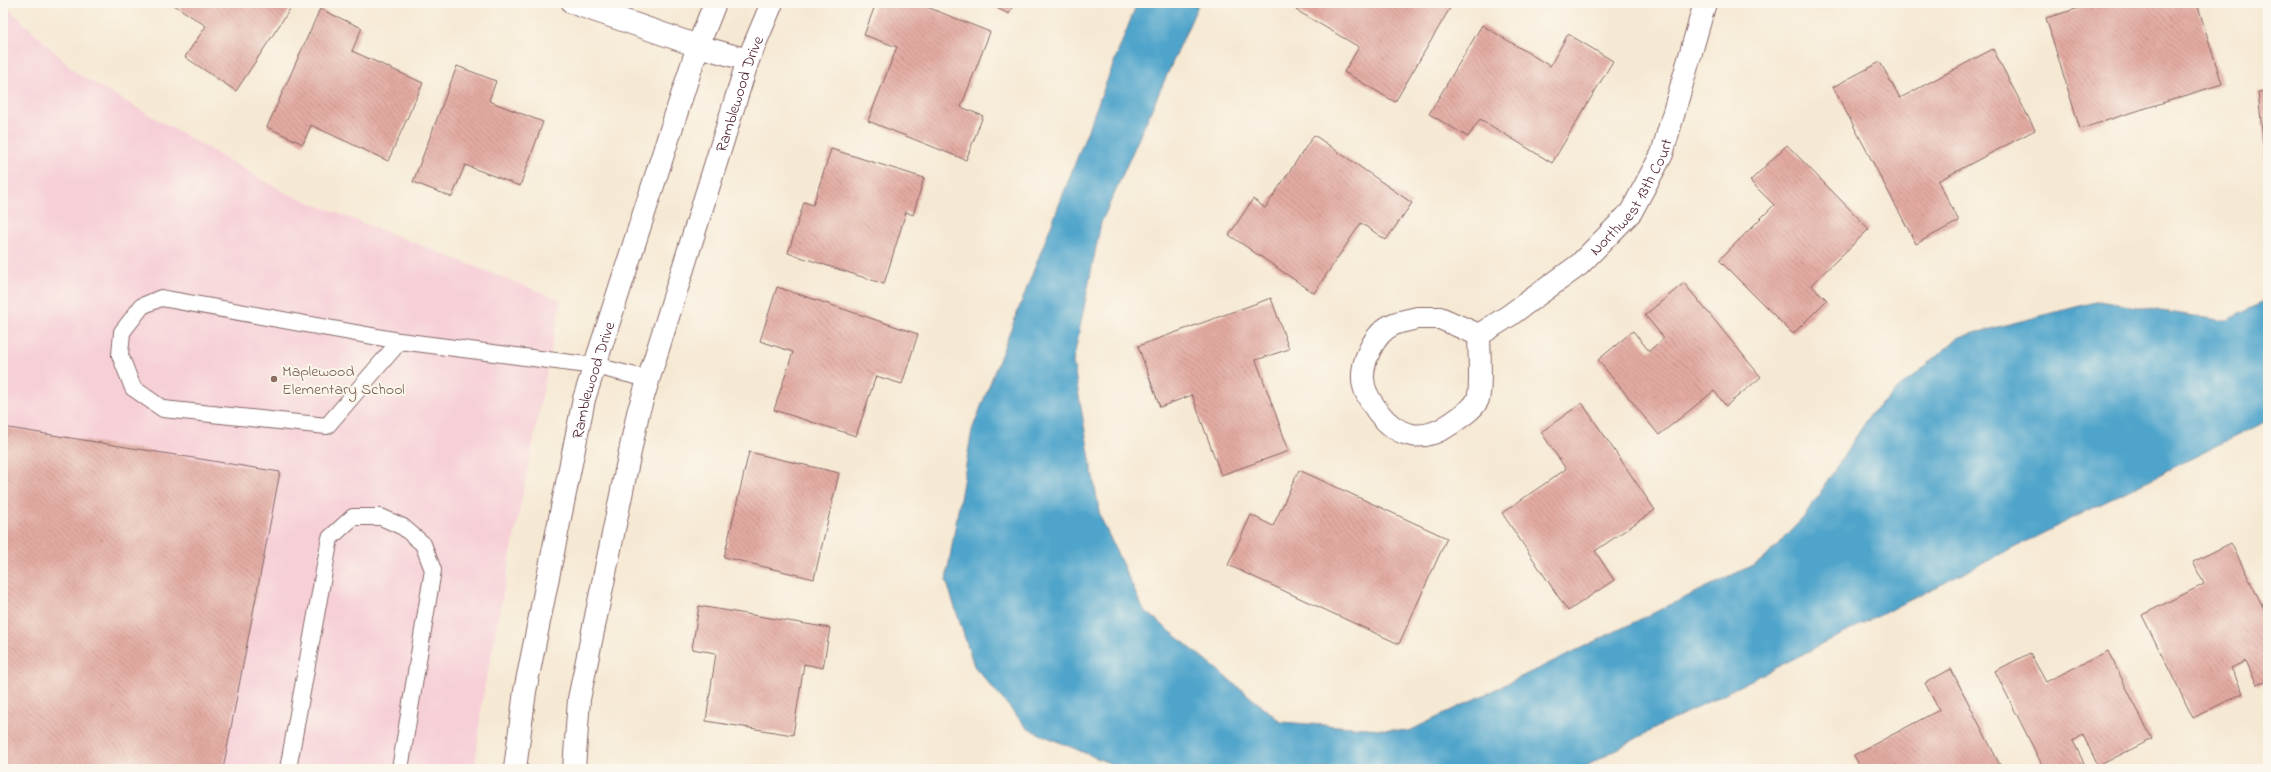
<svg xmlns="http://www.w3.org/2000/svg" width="2271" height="772" viewBox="0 0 2271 772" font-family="'Indie Flower',sans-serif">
<defs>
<pattern id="building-back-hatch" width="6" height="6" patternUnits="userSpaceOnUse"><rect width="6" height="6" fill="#e3aba2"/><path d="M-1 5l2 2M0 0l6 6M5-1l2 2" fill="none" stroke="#ba8b84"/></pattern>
</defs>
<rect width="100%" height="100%" fill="#fbf7ec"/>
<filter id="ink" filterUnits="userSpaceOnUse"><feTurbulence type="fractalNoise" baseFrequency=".025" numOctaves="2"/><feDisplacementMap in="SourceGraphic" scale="8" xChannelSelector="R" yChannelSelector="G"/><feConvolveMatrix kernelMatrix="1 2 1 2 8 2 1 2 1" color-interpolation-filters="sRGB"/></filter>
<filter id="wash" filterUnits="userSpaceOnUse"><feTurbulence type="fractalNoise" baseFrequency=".012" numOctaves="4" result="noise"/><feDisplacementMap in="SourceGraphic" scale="16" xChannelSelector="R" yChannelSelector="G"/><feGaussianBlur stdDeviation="0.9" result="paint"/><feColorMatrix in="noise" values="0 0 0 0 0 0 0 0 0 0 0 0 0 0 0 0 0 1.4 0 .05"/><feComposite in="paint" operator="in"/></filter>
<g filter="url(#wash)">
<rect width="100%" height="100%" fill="#f6e9d4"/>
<!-- built -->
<path fill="#f6cfd7" d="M3,3L78,74L286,193L561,300L482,701L475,769H3Z"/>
<!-- water -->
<path fill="#4fa4cb" stroke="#4c627b" d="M1137,3H1199L1101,223L1073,362L1100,516L1143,609L1281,722L1409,731L1763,560L1805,516L1872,412L1959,337L2099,301L2225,321L2268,300V420L1648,732L1581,769H1123L1028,729L974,666L946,580L972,430Z"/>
<g id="blocks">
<!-- building -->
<g fill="url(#building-back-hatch)">
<path d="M171,3H294L236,91L185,57L206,26Z"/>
<path d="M876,3H917L990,32L961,107L983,116L966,160L868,121L897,47L864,35Z"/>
<path d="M986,3H1014L1009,14Z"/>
<path d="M1300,3H1453L1395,102L1344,72L1359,47L1296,10Z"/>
<path d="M2096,3H2197L2222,84L2080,129L2046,18Z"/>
<path d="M320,9L362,28L352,51L423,83L388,161L311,125L303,144L267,127Z"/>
<path d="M1482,25L1550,66L1568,34L1613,61L1552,163L1480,119L1468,137L1429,114Z"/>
<path d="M1993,49L2035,130L1938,181L1959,221L1916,244L1833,87L1880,62L1900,98Z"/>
<path d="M457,66L496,81L489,101L543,122L520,186L465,165L452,197L413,182Z"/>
<path d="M2268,91V179H2267L2258,92Z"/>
<path d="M1314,135L1412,203L1386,240L1361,223L1314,293L1229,235L1253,199L1265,208Z"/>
<path d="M1787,145L1869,229L1811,285L1827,300L1793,334L1719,260L1774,205L1750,181Z"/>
<path d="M831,149L924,178L913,215L906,212L884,284L788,253L804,202L813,205Z"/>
<path d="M1684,283L1761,377L1726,406L1714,391L1659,435L1598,360L1633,331L1649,351L1664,338L1645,315Z"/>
<path d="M777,287L918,334L902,384L876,376L856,436L774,410L793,352L760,341Z"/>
<path d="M1271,298L1289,349L1256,360L1289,451L1221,475L1192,395L1160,407L1138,346Z"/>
<path d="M1582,403L1655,510L1595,551L1614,580L1568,611L1502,513L1566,469L1541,432Z"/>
<path d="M3,427L280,472L223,769H3Z"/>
<path d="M749,452L839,473L814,579L724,557Z"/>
<path d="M1299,470L1447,538L1399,644L1228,565L1251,515L1273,526Z"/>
<path d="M2231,543L2268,617V680L2257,685L2246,661L2231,668L2243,693L2193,718L2142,615L2204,584L2193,562Z"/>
<path d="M699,606L830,628L823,668L804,664L793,735L706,721L716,653L692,649Z"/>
<path d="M2108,651L2152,739L2098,766L2083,735L2073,741L2086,767L2082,769H2044L1995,671L2030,653L2046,682Z"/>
<path d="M1951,669L2002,769H1861L1854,755L1939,710L1925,683Z"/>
</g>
</g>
</g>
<g filter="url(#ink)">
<use href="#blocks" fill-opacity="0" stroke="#866666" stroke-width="1"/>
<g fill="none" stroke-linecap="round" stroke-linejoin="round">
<!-- service casing -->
<g stroke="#866666" stroke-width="18">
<g id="service">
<path d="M400,341L327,426L163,409L133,388L120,355L122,332L142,306L161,298L400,341L595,366L648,379"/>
<path d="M288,769L330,538L353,517H381L403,527L423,544L433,570L400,769"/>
</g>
</g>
<!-- minor casing -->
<g stroke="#866666" stroke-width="24">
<g id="minor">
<path d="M573,3L698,46L748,60"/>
<path d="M1417,318H1440L1479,335C1479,349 1482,387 1478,399C1474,409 1460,417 1452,423C1424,443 1399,439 1378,412C1373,405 1366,395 1364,386C1359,365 1374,332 1394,324C1401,321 1410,320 1417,318Z"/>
<path id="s1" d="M1479,335L1510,315L1579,265L1631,212L1662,154L1705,3"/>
</g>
</g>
<!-- tertiary casing -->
<g stroke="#866666" stroke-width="24">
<g id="tertiary">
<path id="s2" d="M515,769L525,691L584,399L698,46L715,3"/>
<path id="s3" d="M574,769L579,699L638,413L748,60L772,3"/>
</g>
</g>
<!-- service -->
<use href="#service" stroke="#fff" stroke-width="16"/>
<!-- minor -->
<use href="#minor" stroke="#fff" stroke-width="22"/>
<!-- tertiary -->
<use href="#tertiary" stroke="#fff" stroke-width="22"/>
</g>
</g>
<!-- markers -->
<circle fill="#8d6e63" stroke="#fbf7ec" stroke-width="1.5" cx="274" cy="379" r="4"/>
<g text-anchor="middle" stroke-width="4" stroke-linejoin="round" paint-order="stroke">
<!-- street labels -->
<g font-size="16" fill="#4a1f2b" stroke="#fbf7ec">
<text dy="6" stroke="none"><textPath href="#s3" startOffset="697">Ramblewood Drive</textPath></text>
<text dy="6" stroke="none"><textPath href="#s1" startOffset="209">Northwest 13th Court</textPath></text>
<text dy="6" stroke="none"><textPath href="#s2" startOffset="397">Ramblewood Drive</textPath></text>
</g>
<!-- education labels -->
<g font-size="16" fill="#785e54" stroke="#fbf7ec" text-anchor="start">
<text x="282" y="376">Maplewood<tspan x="282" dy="18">Elementary School</tspan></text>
</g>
</g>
<!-- margin -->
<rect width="2271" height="772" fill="none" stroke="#fbf7ec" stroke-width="16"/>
</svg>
